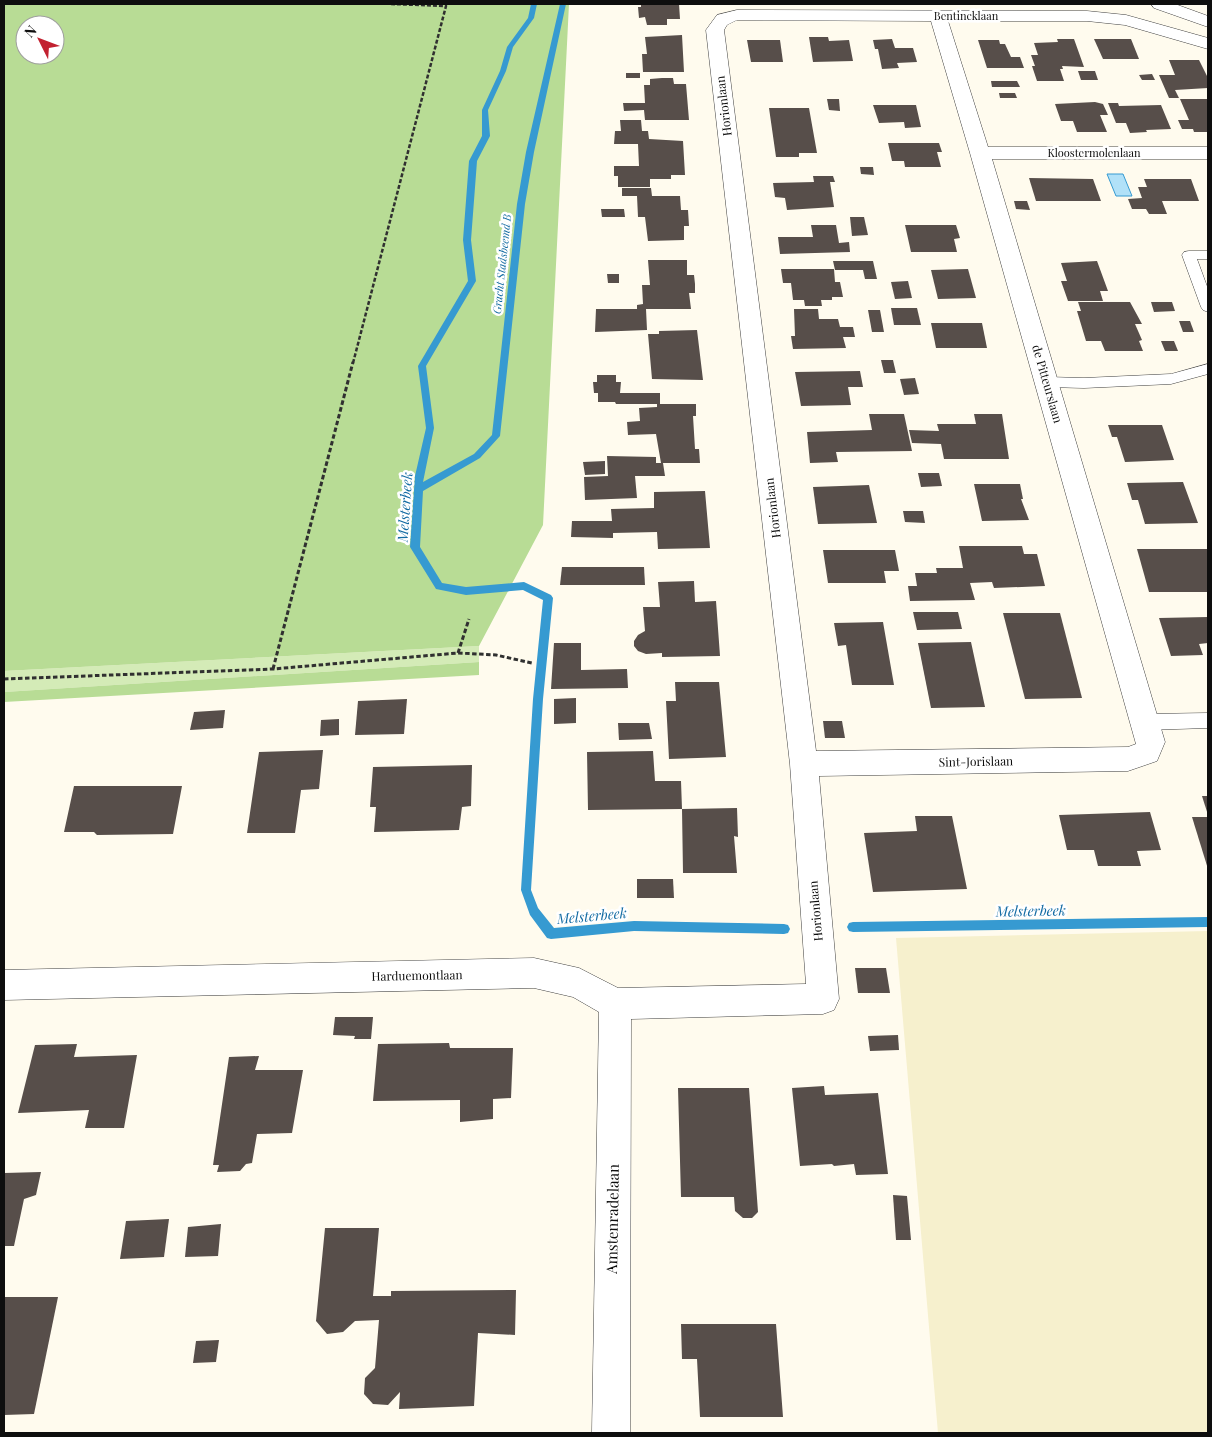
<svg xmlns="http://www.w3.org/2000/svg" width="1212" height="1437" viewBox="0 0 1212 1437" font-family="'Playfair Display',serif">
<rect width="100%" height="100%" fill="#fffbee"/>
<!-- farmland -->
<path fill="#f6f0cd" d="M1208,931V1433H938L896,938Z"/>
<!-- green -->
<path fill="#d4ebb7" d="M479,646V662L4,692V671Z"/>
<!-- forest -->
<g fill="#b8dc95" fill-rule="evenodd">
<path d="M4,4H569L543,525L479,646L4,671ZM25,25H55V55H25Z"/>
<path d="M479,662V675L4,702V692Z"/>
</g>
<!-- water -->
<path fill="#b1e1f8" stroke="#369ad1" d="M1107,174H1123L1132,196H1116Z"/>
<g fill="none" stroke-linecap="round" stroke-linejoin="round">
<!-- stream -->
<g fill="#369ad1" fill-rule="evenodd">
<path d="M531,4H537L534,18L513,47L506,71L488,110L490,136L477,161L471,240L476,281L426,366L434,428L423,482L474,454L492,435L517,204L526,152L560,4H566L534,152L525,204L500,436L480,458L423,491L420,547L442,583L466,587L524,582L551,595L553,598L543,699L531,890L538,908L554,928L634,921L784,924L788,925L790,929L788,933L784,934L634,931L551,939L547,938L530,915L521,890L533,699L543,600L523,590L466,595L436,589L410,547L415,476L426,428L418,366L468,281L463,240L469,161L482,136V110L500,71L507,47L528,18Z"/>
<path d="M1208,917V927L853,932L849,931L847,927L849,923L853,922Z"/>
</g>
</g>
<!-- building -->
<g fill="#574e4a">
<path d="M641,4H679L680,19H667V25H647L645,17L639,18L638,7H641Z"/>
<path d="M682,35L684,72H643L642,54H647L645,37Z"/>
<path d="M809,37H828L829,41L849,40L853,61L813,62Z"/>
<path d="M892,39L895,48H913L917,62L897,63L899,68L882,69L878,49H875L873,40Z"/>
<path d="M1057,39H1074L1084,67L1062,66L1063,69H1060L1064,81H1037L1032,66H1035L1031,55H1038L1034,43L1058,42Z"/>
<path d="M1094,39H1131L1139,59H1103Z"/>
<path d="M747,40H780L783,62H751Z"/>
<path d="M978,40H999L1000,44H1005L1011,57H1020L1024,68H987Z"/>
<path d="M1169,60H1199L1208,78V88L1175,90L1179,98H1169L1159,75H1175Z"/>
<path d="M1078,71H1095L1098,80H1081Z"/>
<rect x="626" y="73" width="14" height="5"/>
<path d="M1152,74L1155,80H1142L1139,75Z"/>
<path d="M662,78H673L674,84H686L689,120H645L644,110L624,111L623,103H645L644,85H650V79Z"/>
<path d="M991,81H1017L1020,87H992Z"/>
<path d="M999,93H1015L1017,98H1000Z"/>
<path d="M827,99H839L840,111L829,110Z"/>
<path d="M1180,99H1208V132H1194L1193,129H1182L1178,120H1189Z"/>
<path d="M1095,102L1103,104L1108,115H1100L1107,132H1077L1073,121H1061L1055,104Z"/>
<path d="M1108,103H1118L1119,106L1161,105L1171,129L1146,130L1147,132L1130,133L1126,123H1116Z"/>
<path d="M873,105H916L921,127L905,128L904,122L879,123Z"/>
<path d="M769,108H809L817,153H799V157H776Z"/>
<path d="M620,120H641L642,131H648L649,139L683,141L685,175H671V179H650V187H618V176H614V166H639L638,144H614L615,131H621Z"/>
<path d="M888,143H939L942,152H937L941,167H905L904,161H892Z"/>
<path d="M860,167H873L874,175L861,174Z"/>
<path d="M813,176H833L835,182H830L834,207L787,210L785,198L775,197L773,183L814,182Z"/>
<path d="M1029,178L1093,179L1101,201H1036Z"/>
<path d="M1144,179H1191L1199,201H1162L1167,214H1149L1146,209H1132L1128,199L1142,198L1138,187H1147Z"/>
<path d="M622,188H651L652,196H680L681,210H688L689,226H684V240L648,241L645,217H638L637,196H622Z"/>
<path d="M1014,201H1027L1030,210L1016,209Z"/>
<path d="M601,209H624L625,217H602Z"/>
<path d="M850,217H864L868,235L852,236Z"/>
<path d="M811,225H836L839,243L849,242L850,252L780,254L778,237H813Z"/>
<path d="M905,225H956L960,238L954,239L957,252H911Z"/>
<path d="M648,260H687V275H694L695,284V293H689L691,309H646L647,330L595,332L596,309H637V305L643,304L642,285H650Z"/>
<path d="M833,261H873L877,279H865L863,270H835Z"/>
<path d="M1097,261L1108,291H1100L1103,301H1068L1061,281H1067L1061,263Z"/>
<path d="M781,269H834L835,282H840L843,297H832V300H821L822,306H805L804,300H793L791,283H783Z"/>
<path d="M968,269L976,298L938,299L931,270Z"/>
<path d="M607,274H619V283H608Z"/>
<path d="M908,281L912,298L895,299L891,282Z"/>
<path d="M1078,302H1130L1142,324H1135L1142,340L1139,341L1143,351H1105L1101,341H1086L1077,311H1081Z"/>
<path d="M1151,302H1172L1175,311L1154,312Z"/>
<path d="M891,308H917L921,325H894Z"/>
<path d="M794,309H818L819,319H838L840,327H853L855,337H843L846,348L793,349L791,336H795Z"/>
<path d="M868,310H880L884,332H872Z"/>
<path d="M1179,321H1190L1194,332H1183Z"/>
<path d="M931,323H982L987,348H936Z"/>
<path d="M697,330L703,380L652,379L648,334H659V331Z"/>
<path d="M1161,341H1174L1178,351H1165Z"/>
<path d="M881,360H893L896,373H884Z"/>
<path d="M860,371L863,387H848L851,405L801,406L795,372Z"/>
<path d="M597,375H616V382H621L620,393H660V404H616L615,402H598V393H594L593,382H597Z"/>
<path d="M915,378L919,394L904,395L900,379Z"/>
<path d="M657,404H696V416H693L695,449H699L700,463H663L665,476H635L637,498L585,500L584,477L608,476L607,456L656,457V463H661L656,434L628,435L627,422L640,421L639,408L657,407Z"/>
<path d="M869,414H904L912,451L836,452L838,462L810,463L807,432L872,430Z"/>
<path d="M974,414H1002L1009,459H944L941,444L912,443L909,430L939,431L937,424H976Z"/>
<path d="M1108,425H1162L1174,460L1125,462L1117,437H1112Z"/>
<path d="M605,461V474L585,475L583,462Z"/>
<path d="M918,473H939L942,486L921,487Z"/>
<path d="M1183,482L1198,523L1145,524L1138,500H1132L1127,483Z"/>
<path d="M974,484H1020L1023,499H1021L1029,520L982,521Z"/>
<path d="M869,485L877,523L818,524L813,487Z"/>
<path d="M705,491L710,548L658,549L657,532L613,533V538L571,537L572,521H612L611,509L654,508V492Z"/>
<path d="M903,511H923L925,523L905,522Z"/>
<path d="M959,546H1022L1024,554H1037L1045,586L994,588L992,582L970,583L975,600L910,601L908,586H917L915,573H937L936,568H963Z"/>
<path d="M1137,549H1207L1208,592H1149Z"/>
<path d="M823,550H895L899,571H884L886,583H828Z"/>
<path d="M562,567H644L645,585H560Z"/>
<path d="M694,581L695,602L716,601L720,656L662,657V653L646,654L638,651L634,646V641L638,635L645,631L643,607H660L658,582Z"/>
<path d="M913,612H958L962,629L917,630Z"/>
<path d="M1003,613H1060L1082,698L1025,699Z"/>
<path d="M1208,617V643L1199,644L1203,655L1171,656L1159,618Z"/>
<path d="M883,622L894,685H852L846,645L838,646L834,623Z"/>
<path d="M971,642L985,707L931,708L918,643Z"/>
<path d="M554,643H581V670L627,669L628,688L551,689Z"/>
<path d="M675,682H719L726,757L669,759L666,701H676Z"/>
<path d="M576,698V723L554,724V699Z"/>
<path d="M407,699L404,734L355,735L358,701Z"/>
<path d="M225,710L223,728L190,730L194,712Z"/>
<path d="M339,719V735L320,736L321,720Z"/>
<path d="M823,721H842L845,738H825Z"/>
<path d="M618,723H649L652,739L619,740Z"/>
<path d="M323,750L319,789L301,790L295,833H247L259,752Z"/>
<path d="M653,751L655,781H681L682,809L737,808L738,837L734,836L737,873H683L682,809L588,810L587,752Z"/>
<path d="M472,765L471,806L462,807L459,830L374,832L376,807H370L373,767Z"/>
<path d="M74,786H182L173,834L97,835L94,832H64Z"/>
<path d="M1202,796H1208V815Z"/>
<path d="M1150,812L1161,850L1137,851L1141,866H1098L1094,850H1067L1059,815Z"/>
<path d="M915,816H952L967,889L873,892L864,833L917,831Z"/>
<path d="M1192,817H1208V869Z"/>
<path d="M637,879H673L674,898H637Z"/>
<path d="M855,968H886L890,993H858Z"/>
<path d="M335,1017H373L371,1039H354L355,1036L333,1035Z"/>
<path d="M898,1035L899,1050L870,1051L868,1036Z"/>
<path d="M449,1043L450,1048H513L511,1098L493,1099V1119L460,1122V1100L373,1101L378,1044Z"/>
<path d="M77,1044L74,1057L137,1055L124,1128H85L89,1110L18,1113L35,1045Z"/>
<path d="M259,1056L255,1070H303L292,1133L257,1134L252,1163L246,1164L240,1171L217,1172L219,1165H213L229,1057Z"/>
<path d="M824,1086L825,1095L878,1093L888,1174L856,1175L854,1164L834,1166L832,1164L800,1166L792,1088Z"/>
<path d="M678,1088H749L758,1212L752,1218H743L735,1211L734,1197H681Z"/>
<path d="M41,1172L36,1195L24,1199L14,1246H4V1173Z"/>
<path d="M893,1195L907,1196L911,1240H896Z"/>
<path d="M169,1219L164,1257L120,1259L126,1221Z"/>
<path d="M221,1224L218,1256L185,1257L188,1227Z"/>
<path d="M325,1228H379L373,1296H391V1291L516,1290L515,1335L478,1333L474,1406L399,1409L400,1392L388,1405L373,1404L364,1394L365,1378L375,1368L379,1320L355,1321L343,1332L327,1334L316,1321Z"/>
<path d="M4,1297H58L34,1414L4,1415Z"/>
<path d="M681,1324H776L783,1417H700L697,1359H682Z"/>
<path d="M219,1340L216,1362L193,1363L196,1341Z"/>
</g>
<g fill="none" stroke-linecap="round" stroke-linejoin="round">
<!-- service casing -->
<g stroke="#414141" stroke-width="1">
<g id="service">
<path d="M1189,251H1208V259H1197L1208,289V312L1203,310L1201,307L1182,255L1184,252Z"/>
<path d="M1208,364V374L1171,384L1084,388L1047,387L1042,386L1040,382L1042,378L1047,377L1084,378L1171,374Z"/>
<path d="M1145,714L1208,713V728L1145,730L1139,727L1136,722L1139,717Z"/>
</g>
</g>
<!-- minor casing -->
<g stroke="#414141" stroke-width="1">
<g id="minor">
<path d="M1151,4H1175L1208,16V27L1154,8Z"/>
<path d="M737,10L1087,11L1126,15L1208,38V49L1125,25L1087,21H948L988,147H1208V159H992L1165,742L1157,761L1128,771L819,776L839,999L834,1010L823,1014L631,1019L630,1433H592L599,1012L573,997L534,988L4,1000V970L534,958L579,968L618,988L806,984L790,764L706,30L717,15ZM737,20L931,21L970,153L1136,744L1128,747L816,751L724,30L727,25Z"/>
</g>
</g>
<!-- path-far1 -->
<path stroke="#303030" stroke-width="2.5" stroke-dasharray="4 2" stroke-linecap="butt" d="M353,363L446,6L391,4"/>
<!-- path -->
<g stroke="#303030" stroke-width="3" stroke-dasharray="4.5 2.5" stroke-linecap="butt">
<path d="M458,653L469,619"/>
<path d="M273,669L353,362"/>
<path d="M4,679L273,669L458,653L496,655L532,663"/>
</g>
<!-- service -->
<use href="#service" fill="#fff" fill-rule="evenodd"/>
<!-- minor -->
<use href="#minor" fill="#fff" fill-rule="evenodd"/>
</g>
<g text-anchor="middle" stroke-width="5" stroke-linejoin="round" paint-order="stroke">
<!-- far-street labels -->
<g font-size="11" fill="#0e0e0e" stroke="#fff">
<text x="966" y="20">Bentincklaan</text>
<text x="1094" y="157">Kloostermolenlaan</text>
</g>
<!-- far-water labels -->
<g font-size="11" font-style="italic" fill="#136ba3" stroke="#fff">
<text transform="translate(502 264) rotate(-84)" y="4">Gracht Stadsbeemd B</text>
</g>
<!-- street labels -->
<g font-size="12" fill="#0e0e0e" stroke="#fff">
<text transform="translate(724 106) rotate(-97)" y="4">Horionlaan</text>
<text transform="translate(1047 384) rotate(74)" y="4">de Pitteurslaan</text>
<text transform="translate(773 508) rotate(-97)" y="4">Horionlaan</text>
<text transform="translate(976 762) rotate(-1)" y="4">Sint-Jorislaan</text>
<text transform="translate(816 911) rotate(-95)" y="4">Horionlaan</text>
<text transform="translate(417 976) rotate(-1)" y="4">Harduemontlaan</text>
</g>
<!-- water labels -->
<g font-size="14" font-style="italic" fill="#136ba3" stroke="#fff">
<text transform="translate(405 507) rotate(-86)" y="5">Melsterbeek</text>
<text transform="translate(1031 911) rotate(-1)" y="5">Melsterbeek</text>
<text transform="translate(592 916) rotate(-5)" y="5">Melsterbeek</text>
</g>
<!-- near-street labels -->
<g font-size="15" fill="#0e0e0e" stroke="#fff">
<text transform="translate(613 1219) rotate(-89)" y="5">Amstenradelaan</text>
</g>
</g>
<!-- border -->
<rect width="1212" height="1437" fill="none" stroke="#0e0e0e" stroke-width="10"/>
<!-- north arrow -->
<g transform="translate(40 40) rotate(312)"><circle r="24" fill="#ffffff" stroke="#9f9f9f"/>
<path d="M0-4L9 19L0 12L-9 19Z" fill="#c22130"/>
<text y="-8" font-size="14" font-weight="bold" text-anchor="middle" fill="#0e0e0e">N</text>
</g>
</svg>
